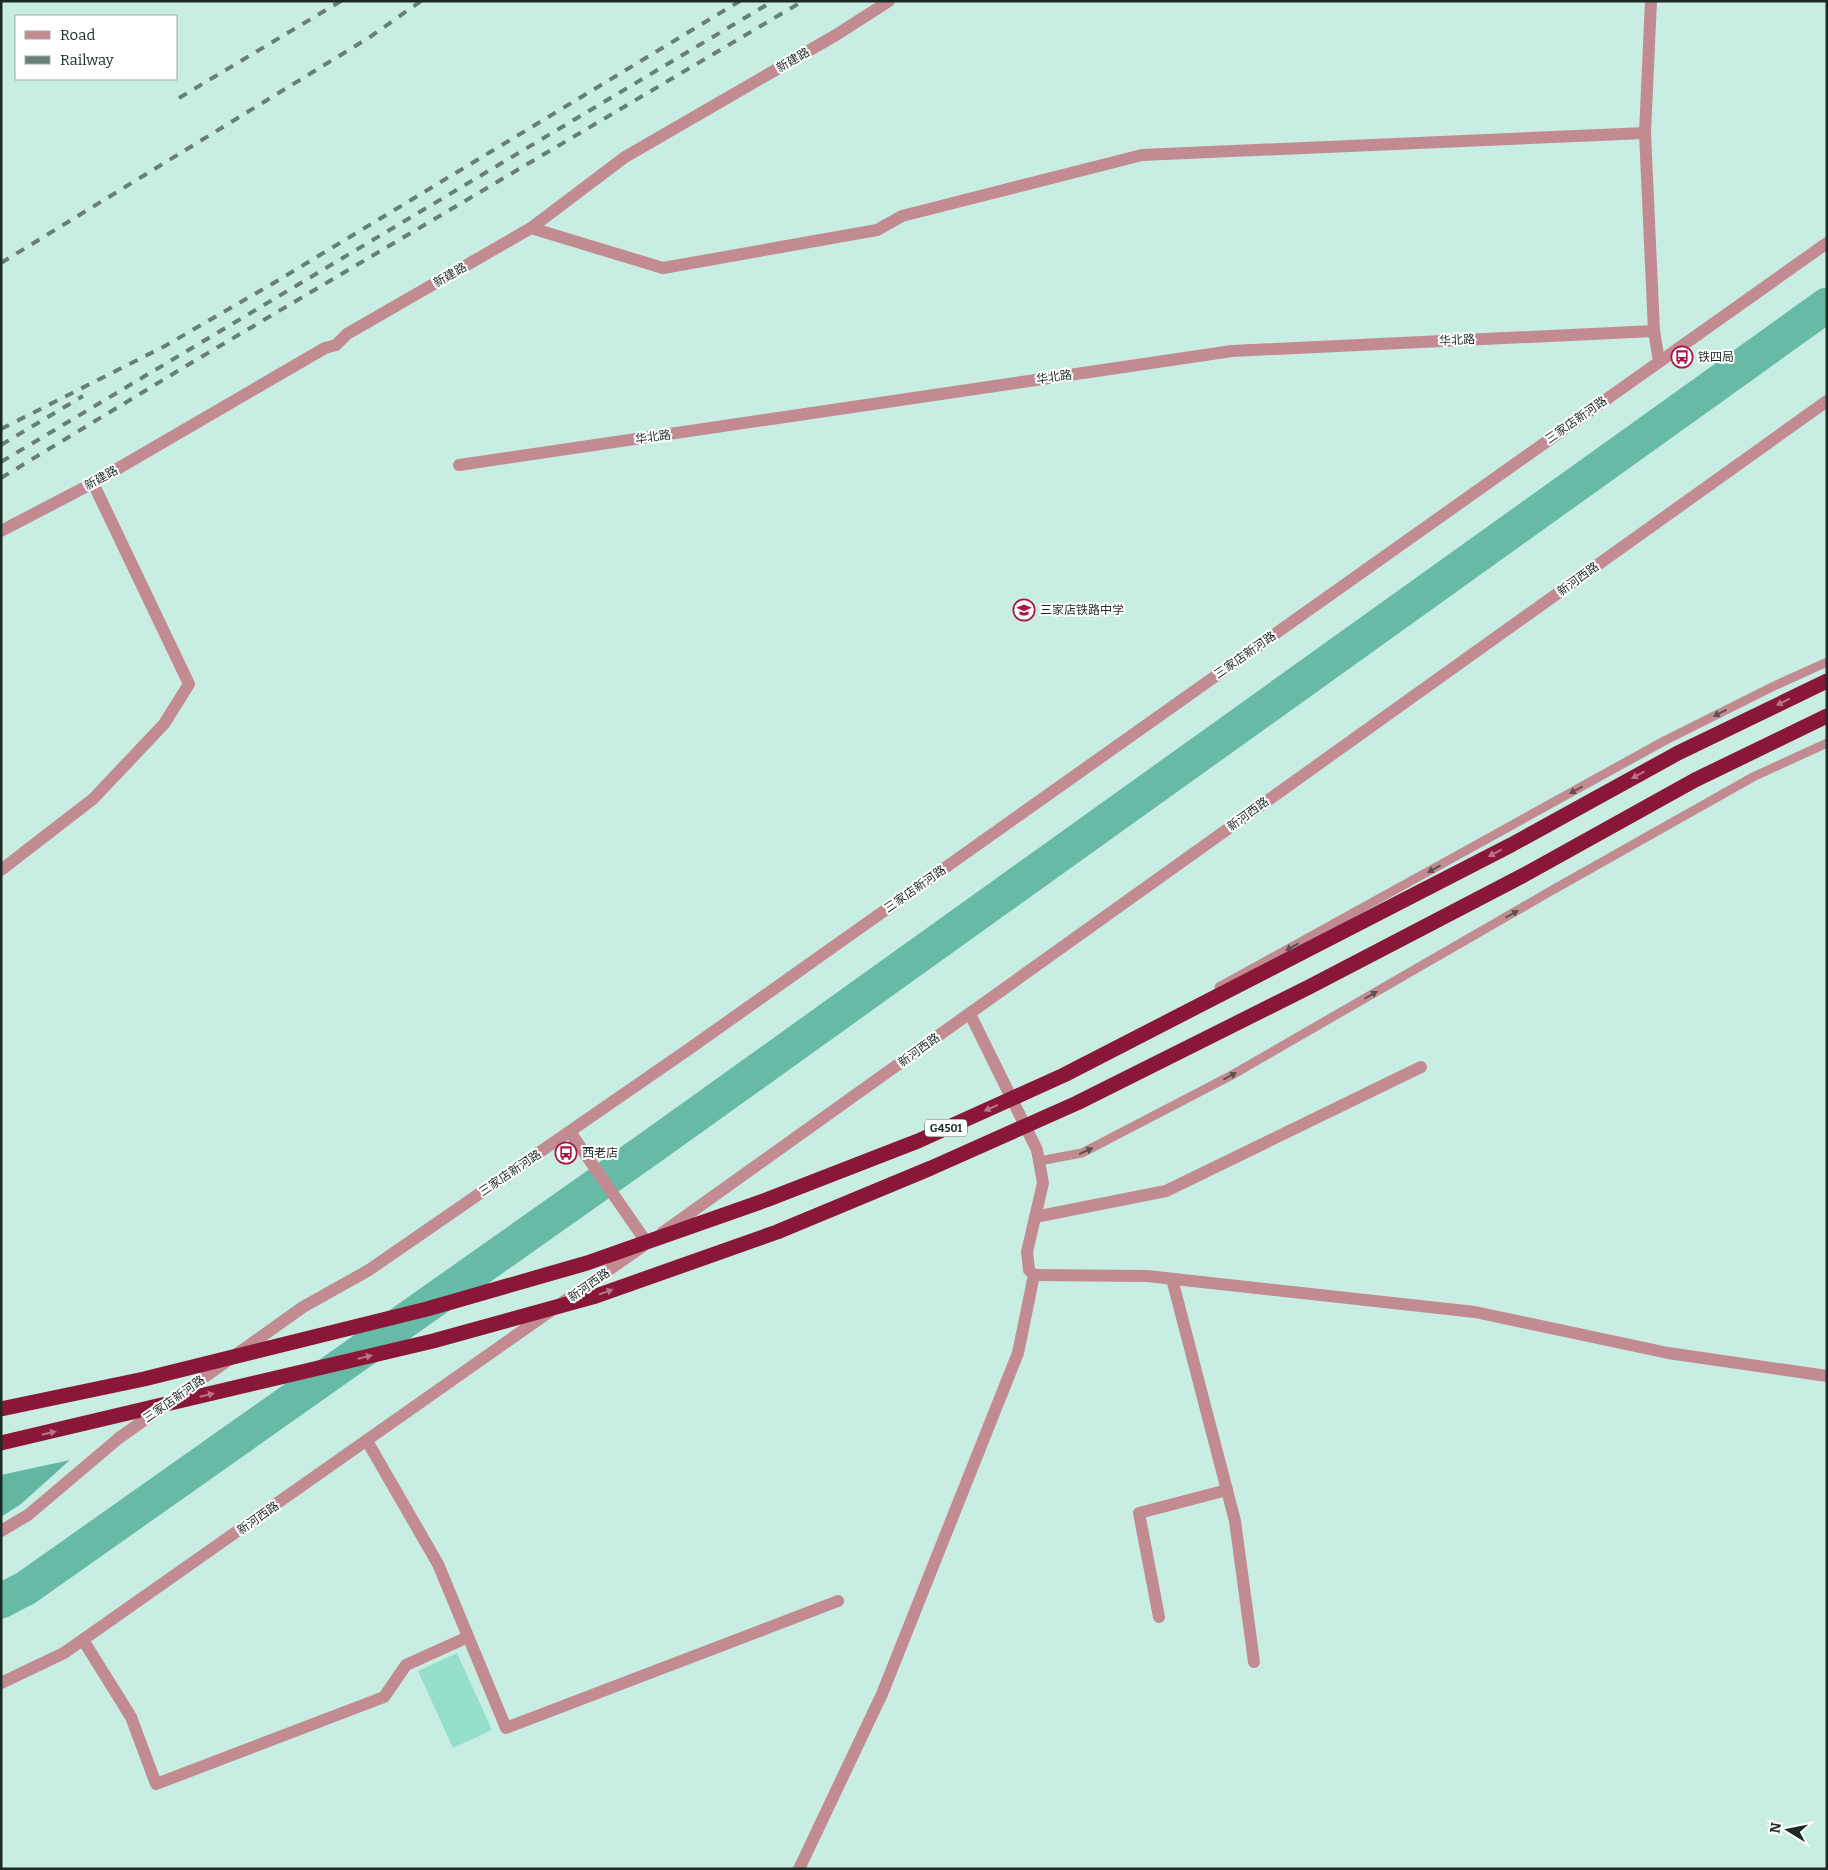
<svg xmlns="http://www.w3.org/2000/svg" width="1828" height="1870" viewBox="0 0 1828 1870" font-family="Bitter,'Noto Sans SC',serif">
<rect width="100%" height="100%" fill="#c8eee3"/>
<!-- green -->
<path fill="#95deca" d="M457,1653L492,1730L453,1748L418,1671Z"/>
<!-- forest -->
<path fill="#63b7a2" d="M70,1460L21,1504L1,1517V1475Z"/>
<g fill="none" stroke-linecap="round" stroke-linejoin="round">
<!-- river -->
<path stroke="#67bba6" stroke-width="35" d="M1,1601L26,1588L654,1145L1827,305"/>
<!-- lane -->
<g stroke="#c28b91" stroke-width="9">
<path d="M1219,987L1664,741L1774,686L1827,662"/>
<path d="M1039,1161L1082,1153L1232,1075L1549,892L1753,777L1827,743"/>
</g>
<!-- street -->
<g stroke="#c28b91" stroke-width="12">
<path d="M1651,1L1645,133L1654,331L1659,361"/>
<path d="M531,228L663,268L877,230L902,216L1142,155L1645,133"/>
<path d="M459,465L1232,351L1654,331"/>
<path d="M1,531L93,483L325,348L336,345L347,334L531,228L625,157L836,35L889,1"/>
<path d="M1,870L93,799L164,724L189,684L93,483"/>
<path d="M570,1132L647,1243"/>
<path d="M1035,1217L1166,1191L1421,1067"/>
<path d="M662,1233L1827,401"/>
<path d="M1034,1275L1147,1276L1475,1312L1668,1353L1827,1376"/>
<path d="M1172,1279L1235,1521L1254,1662"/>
<path d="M367,1441L438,1564L506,1728L838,1601"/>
<path d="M1,1531L28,1515L119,1438L303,1307L369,1270L689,1049L1827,243"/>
<path d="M1159,1617L1139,1513L1227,1490"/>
<path d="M83,1640L131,1717L156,1784L384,1697L406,1665L468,1637"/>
<path d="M1,1683L64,1653L643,1246"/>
<path d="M799,1869L882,1694L1018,1353L1034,1275L1029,1270L1027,1252L1043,1183L1037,1150L970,1014"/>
</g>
<!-- rail -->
<g stroke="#667f78" stroke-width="4" stroke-dasharray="9 9" stroke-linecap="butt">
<path d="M179,98L341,1"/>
<path d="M1,263L370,37L421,1"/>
<path d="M1,429L165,346L277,281L740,1"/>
<path d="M1,445L83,396"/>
<path d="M1,462L773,1"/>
<path d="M1,478L186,366L803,1"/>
</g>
<!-- highway-bridge -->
<g stroke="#8a1737" stroke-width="15">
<path d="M1,1409L144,1379L427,1309L587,1263L766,1200L918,1141L1064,1075L1511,845L1678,753L1827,681"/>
<path d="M1,1443L433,1341L596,1296L777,1232L931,1168L1077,1103L1309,987L1524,875L1695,780L1827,716"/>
</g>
</g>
<!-- one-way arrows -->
<defs><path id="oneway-solid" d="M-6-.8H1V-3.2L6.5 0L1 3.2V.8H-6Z" transform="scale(1.25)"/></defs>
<g fill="#b97487">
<use href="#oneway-solid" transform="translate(1783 702) rotate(154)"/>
<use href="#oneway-solid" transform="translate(1638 775) rotate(151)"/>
<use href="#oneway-solid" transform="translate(1495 853) rotate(153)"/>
<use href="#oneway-solid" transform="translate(991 1108) rotate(156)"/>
<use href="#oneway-solid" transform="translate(606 1292) rotate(-19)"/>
<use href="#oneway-solid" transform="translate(365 1357) rotate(-13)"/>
<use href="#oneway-solid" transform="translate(207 1395) rotate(-13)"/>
<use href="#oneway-solid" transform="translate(49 1433) rotate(-13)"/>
</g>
<g fill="#5e5151">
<use href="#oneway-solid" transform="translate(1720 713) rotate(153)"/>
<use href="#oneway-solid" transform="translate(1576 790) rotate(151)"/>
<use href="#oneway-solid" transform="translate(1434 869) rotate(151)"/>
<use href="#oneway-solid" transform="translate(1512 914) rotate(-30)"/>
<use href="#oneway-solid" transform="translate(1292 947) rotate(151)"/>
<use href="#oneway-solid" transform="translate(1371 995) rotate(-30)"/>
<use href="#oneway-solid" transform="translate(1230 1076) rotate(-28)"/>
<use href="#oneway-solid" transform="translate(1086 1151) rotate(-24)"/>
</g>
<!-- icons -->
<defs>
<g id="bus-ring" transform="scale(1.125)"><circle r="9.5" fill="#fff" stroke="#ab1643" stroke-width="1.5"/><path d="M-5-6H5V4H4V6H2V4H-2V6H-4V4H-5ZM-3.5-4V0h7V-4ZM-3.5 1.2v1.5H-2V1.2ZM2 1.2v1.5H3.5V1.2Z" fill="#ab1643"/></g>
<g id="school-ring" transform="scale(1.125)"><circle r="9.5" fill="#fff" stroke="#ab1643" stroke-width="1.5"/><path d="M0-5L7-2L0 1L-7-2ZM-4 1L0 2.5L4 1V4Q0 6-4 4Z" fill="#ab1643"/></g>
</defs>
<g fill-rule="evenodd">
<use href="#bus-ring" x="1682" y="357"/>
<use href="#school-ring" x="1024" y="610"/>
<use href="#bus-ring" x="566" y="1153"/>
</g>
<g text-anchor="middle" stroke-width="4" stroke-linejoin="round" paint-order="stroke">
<!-- shield labels -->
<rect fill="#fff" stroke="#606a67" stroke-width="1" x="925" y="1119.5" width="42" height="17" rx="4"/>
<g font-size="11" font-weight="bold" fill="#1c2a26">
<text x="946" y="1132">G4501</text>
</g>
<!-- street labels -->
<g font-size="12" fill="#1c2a26" stroke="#fff">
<text transform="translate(793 60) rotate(-30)" y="4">新建路</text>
<text transform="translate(450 275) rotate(-30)" y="4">新建路</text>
<text transform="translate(1457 340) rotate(-3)" y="4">华北路</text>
<text transform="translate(1054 377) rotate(-8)" y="4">华北路</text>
<text transform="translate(1576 420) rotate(-35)" y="4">三家店新河路</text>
<text transform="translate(653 437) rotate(-8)" y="4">华北路</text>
<text transform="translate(101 478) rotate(-29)" y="4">新建路</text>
<text transform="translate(1578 579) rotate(-36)" y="4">新河西路</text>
<text transform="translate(1245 655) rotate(-35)" y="4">三家店新河路</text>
<text transform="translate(1248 814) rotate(-36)" y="4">新河西路</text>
<text transform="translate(915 889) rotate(-35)" y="4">三家店新河路</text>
<text transform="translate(919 1050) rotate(-36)" y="4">新河西路</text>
<text transform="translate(510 1173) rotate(-34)" y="4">三家店新河路</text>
<text transform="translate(589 1285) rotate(-35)" y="4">新河西路</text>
<text transform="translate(174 1399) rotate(-35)" y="4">三家店新河路</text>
<text transform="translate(258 1518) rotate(-35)" y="4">新河西路</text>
</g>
<!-- poi labels -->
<g font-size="12" fill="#1c2a26" stroke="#fff" text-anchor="start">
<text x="1698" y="361">铁四局</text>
<text x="1040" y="614">三家店铁路中学</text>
<text x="582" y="1157">西老店</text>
</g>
</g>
<!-- border -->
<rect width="1828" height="1870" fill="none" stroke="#1c2a26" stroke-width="5"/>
<!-- legend -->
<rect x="15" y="15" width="162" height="65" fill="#ffffff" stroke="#a4aaa8"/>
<rect x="25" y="31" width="25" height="8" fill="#c28b91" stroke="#a4aaa8"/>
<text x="60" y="40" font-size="15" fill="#1c2a26">Road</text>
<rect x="25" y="56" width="25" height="8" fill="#667f78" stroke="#a4aaa8"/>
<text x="60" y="65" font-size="15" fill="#1c2a26">Railway</text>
<!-- north arrow -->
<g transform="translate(1788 1830) rotate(280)" stroke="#ffffff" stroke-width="4" paint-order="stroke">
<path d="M0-4L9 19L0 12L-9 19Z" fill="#1c2a26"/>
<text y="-8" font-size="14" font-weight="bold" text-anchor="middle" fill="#1c2a26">N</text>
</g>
</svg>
